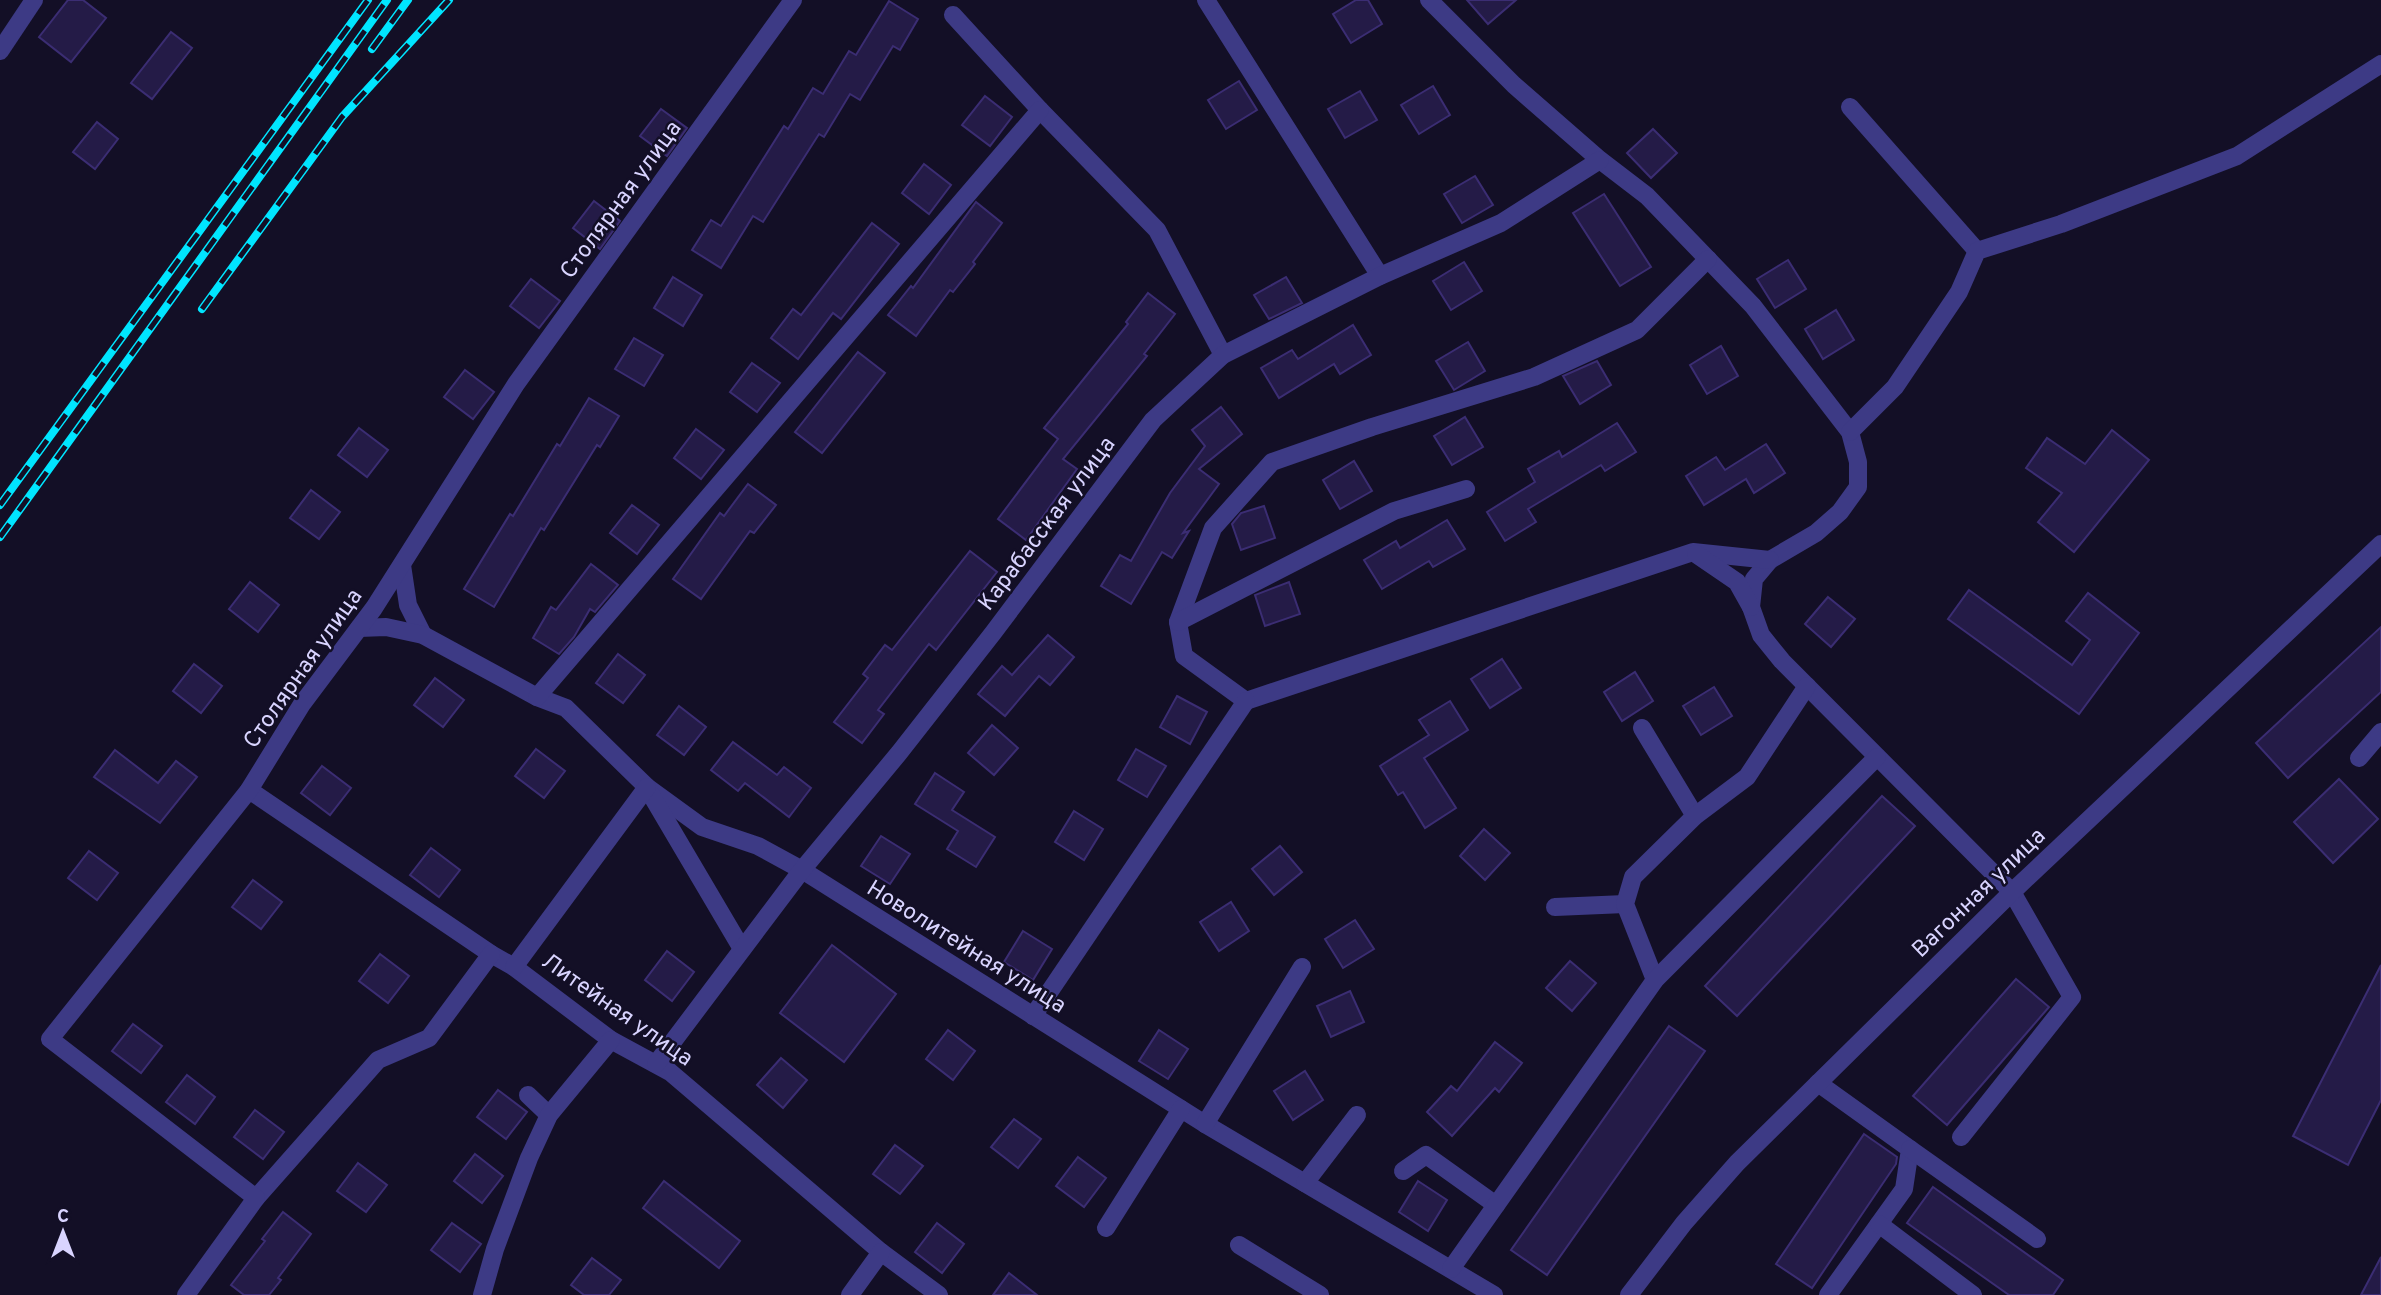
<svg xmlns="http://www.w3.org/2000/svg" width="2381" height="1295" viewBox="0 0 2381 1295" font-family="Overpass,sans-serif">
<rect width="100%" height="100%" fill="#130f26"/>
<!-- building -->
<g fill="#241b47" stroke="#3b2d73" stroke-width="2">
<path d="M68,0H83L106,18L71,62L39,37Z"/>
<path d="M1356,0H1368L1382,24L1351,43L1333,14Z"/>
<path d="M1467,0H1516L1488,24Z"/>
<path d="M889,1L918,19L900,50L893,46L860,100L850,94L824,137L819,134L763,222L753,216L721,268L692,250L711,220L721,226L784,126L788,129L813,88L823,94L849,51L856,55Z"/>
<path d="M171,32L192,48L152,99L131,83Z"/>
<path d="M1239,81L1257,110L1226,129L1208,100Z"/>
<path d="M1433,86L1450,115L1419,134L1401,105Z"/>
<path d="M1360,91L1377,120L1345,138L1328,109Z"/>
<path d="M985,96L1012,117L990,146L962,125Z"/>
<path d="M661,109L687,128L667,156L640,136Z"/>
<path d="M97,122L118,139L95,169L73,152Z"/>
<path d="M1653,129L1677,153L1651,178L1627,153Z"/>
<path d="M924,164L951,185L929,214L902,193Z"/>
<path d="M1475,176L1493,205L1462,223L1444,194Z"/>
<path d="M1604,194L1651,267L1620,286L1573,213Z"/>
<path d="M594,201L620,221L600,249L573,228Z"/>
<path d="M976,202L1002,223L973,262L975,264L953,292L950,290L916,336L888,315L911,286L913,288Z"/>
<path d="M872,223L899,244L841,319L833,313L798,359L771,338L793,309L801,315Z"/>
<path d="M1788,260L1806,289L1775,308L1757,279Z"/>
<path d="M1464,262L1482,291L1451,310L1433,281Z"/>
<path d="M673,277L702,295L683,326L654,308Z"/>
<path d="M1286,277L1302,303L1269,319L1254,295Z"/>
<path d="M531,279L560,301L539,328L510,306Z"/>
<path d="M1148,293L1175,314L1144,354L1147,356L1063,459L1077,469L1026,540L998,519L1058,439L1044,428L1128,324L1126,322Z"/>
<path d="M1836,310L1854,340L1823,359L1805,329Z"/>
<path d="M1353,325L1371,355L1340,374L1334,364L1279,398L1261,368L1292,350L1298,359Z"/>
<path d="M634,338L663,355L644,386L615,369Z"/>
<path d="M1468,342L1485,371L1454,390L1436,361Z"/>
<path d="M1721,346L1738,376L1707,394L1690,365Z"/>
<path d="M858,352L885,373L822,453L795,432Z"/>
<path d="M1597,361L1611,385L1580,404L1563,376Z"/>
<path d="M752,363L780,383L757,412L730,392Z"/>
<path d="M465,370L494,392L473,419L444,397Z"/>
<path d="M589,398L619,416L600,447L597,445L544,530L541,528L494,607L464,589L510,514L513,516L557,444L560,446Z"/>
<path d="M1221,407L1242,434L1199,469L1219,484L1183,533L1189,531L1172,558L1162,552L1131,604L1101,586L1120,555L1131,561L1170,493L1205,446L1192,430Z"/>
<path d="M1465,417L1483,447L1452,465L1434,436Z"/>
<path d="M1617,423L1636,452L1605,471L1601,465L1528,509L1536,522L1505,541L1487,512L1535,482L1528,469L1559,451L1562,457Z"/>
<path d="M359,428L388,450L367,477L338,455Z"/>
<path d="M696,429L724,450L701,479L674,458Z"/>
<path d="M2112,430L2149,460L2074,552L2038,522L2062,493L2026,468L2047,438L2085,464Z"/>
<path d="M1766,444L1785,473L1754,493L1746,479L1704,505L1686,476L1716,457L1725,470Z"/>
<path d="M1354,461L1372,491L1340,509L1323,480Z"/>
<path d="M748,484L776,505L754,533L750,531L701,599L673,579L720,513L724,516Z"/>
<path d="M311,490L340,512L319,539L290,518Z"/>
<path d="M632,505L659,525L637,554L610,533Z"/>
<path d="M1264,506L1275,538L1241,550L1232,524L1241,513Z"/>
<path d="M1447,520L1465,549L1433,567L1429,561L1382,589L1364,560L1396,541L1400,548Z"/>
<path d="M970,551L997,572L936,650L929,644L878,710L884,714L862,743L834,722L868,678L863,674L885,645L892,650Z"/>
<path d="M591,564L618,585L595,612L590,609L574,637L559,654L533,638L551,607L556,610Z"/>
<path d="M250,582L279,605L258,632L229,609Z"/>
<path d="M1289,582L1300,614L1265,626L1255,595Z"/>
<path d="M1969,590L2072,665L2090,640L2066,621L2088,593L2139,633L2079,714L1948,619Z"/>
<path d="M1828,597L1855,619L1831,647L1805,624Z"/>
<path d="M2381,627V692L2288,778L2256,743Z"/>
<path d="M1048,635L1074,657L1050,685L1039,676L1005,716L978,694L1002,666L1012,675Z"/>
<path d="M618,654L645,675L623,703L596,683Z"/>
<path d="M1502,659L1521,688L1490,708L1471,679Z"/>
<path d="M194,664L222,686L201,713L173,691Z"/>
<path d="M1635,672L1653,701L1622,721L1604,692Z"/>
<path d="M435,678L464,700L443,727L414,705Z"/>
<path d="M1714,687L1732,716L1701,735L1683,706Z"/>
<path d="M1177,696L1207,712L1190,744L1160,727Z"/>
<path d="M1450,701L1468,730L1424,758L1456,808L1425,828L1403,792L1398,795L1380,766L1429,735L1419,720Z"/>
<path d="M679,706L706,727L684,755L657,735Z"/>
<path d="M992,725L1018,748L994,775L968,753Z"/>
<path d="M733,742L777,775L784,767L811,788L789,817L745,783L738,791L711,770Z"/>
<path d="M536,749L565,771L544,798L515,776Z"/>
<path d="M1136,749L1166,766L1147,797L1118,780Z"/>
<path d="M115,750L158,783L176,761L197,777L160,823L94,777Z"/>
<path d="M322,766L351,788L330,815L301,793Z"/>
<path d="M935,773L964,792L952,810L995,837L976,867L947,849L958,831L915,804Z"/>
<path d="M2339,779L2378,819L2333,863L2294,822Z"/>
<path d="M1882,796L1915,826L1737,1016L1705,986Z"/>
<path d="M1074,811L1103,829L1084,860L1055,842Z"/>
<path d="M1484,829L1510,853L1485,880L1460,856Z"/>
<path d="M881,836L910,854L890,884L861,866Z"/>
<path d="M1280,846L1302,872L1274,895L1252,869Z"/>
<path d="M431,848L460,870L439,897L410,875Z"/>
<path d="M89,851L118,873L97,900L68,878Z"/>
<path d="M253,880L282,902L261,929L232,907Z"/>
<path d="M1231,902L1249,931L1219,951L1200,922Z"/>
<path d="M1355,920L1374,949L1343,968L1325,939Z"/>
<path d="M1023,931L1052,949L1033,980L1004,962Z"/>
<path d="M832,945L896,994L844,1062L780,1013Z"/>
<path d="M667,951L694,972L672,1001L645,980Z"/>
<path d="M380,954L409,976L388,1003L359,981Z"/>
<path d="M1570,961L1596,983L1572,1011L1546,988Z"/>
<path d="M2381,965V1100L2348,1165L2293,1136Z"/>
<path d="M2016,979L2049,1007L1947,1125L1913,1096Z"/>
<path d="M1350,991L1364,1022L1331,1037L1317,1006Z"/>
<path d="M133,1024L162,1046L141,1073L112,1051Z"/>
<path d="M1669,1026L1705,1051L1547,1275L1511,1250Z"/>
<path d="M948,1030L975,1051L953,1080L926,1059Z"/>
<path d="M1159,1030L1188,1049L1168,1079L1139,1061Z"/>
<path d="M1495,1042L1522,1063L1499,1092L1495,1088L1452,1136L1427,1112L1451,1086L1457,1091Z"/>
<path d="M781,1058L807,1080L783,1108L757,1085Z"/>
<path d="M1305,1071L1323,1100L1293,1120L1274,1091Z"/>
<path d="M187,1075L215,1097L195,1124L166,1102Z"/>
<path d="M498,1090L527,1112L506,1139L477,1117Z"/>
<path d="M255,1110L284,1132L263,1159L234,1137Z"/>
<path d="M1014,1119L1041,1139L1018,1168L991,1147Z"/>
<path d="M1864,1134L1897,1157L1896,1164L1812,1288L1776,1264Z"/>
<path d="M895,1145L923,1166L900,1194L873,1174Z"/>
<path d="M475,1154L503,1176L482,1203L454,1181Z"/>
<path d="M1078,1157L1106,1178L1084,1207L1056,1186Z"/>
<path d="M358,1163L387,1185L366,1212L337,1191Z"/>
<path d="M664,1181L740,1241L719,1268L643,1208Z"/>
<path d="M1418,1181L1447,1200L1428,1231L1399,1212Z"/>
<path d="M1933,1187L2063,1280L2053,1295H2009L1907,1223Z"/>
<path d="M283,1212L311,1234L278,1278L281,1280L269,1295H244L231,1285L265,1241L262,1239Z"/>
<path d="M452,1223L481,1244L460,1272L431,1250Z"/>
<path d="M937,1223L964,1244L942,1273L915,1252Z"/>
<path d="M2381,1257V1295H2361Z"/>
<path d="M592,1258L621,1280L609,1295H584L571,1285Z"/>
<path d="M1009,1273L1037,1295H993Z"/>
</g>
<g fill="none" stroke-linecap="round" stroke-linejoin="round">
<!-- minor -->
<g stroke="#3d3a85" stroke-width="18">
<path d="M1206,0L1380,276"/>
<path d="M1429,0L1514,85L1600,160L1647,196L1753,306L1850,432L1858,462V487L1840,512L1816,533L1770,560L1754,579L1751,607L1761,635L1782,661L2012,892L2072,997L1961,1137"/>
<path d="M953,15L1040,110L1157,230L1223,355"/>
<path d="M0,51L34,0"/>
<path d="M1850,107L1977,251"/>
<path d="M1708,259L1637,330L1534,377L1372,427L1272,462L1213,528L1178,622L1184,656L1246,701L1693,552L1770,560"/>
<path d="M1850,432L1895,387L1959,292L1977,251L2061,224L2237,156L2381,64"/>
<path d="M1696,554L1737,582L1751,607"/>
<path d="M402,565L408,605L423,635"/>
<path d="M1178,622L1394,511L1466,489"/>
<path d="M359,628L386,627L423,635L537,697L566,708L647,787L702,827L758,846L802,870L1205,1124L1494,1295"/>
<path d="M537,697L1040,110"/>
<path d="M1642,728L1695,816"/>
<path d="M2359,758L2381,732"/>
<path d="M249,790L491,954L514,967L611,1040L670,1072L881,1252L939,1295"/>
<path d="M650,793L742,949"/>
<path d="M1555,907L1625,904"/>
<path d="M514,967L647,787"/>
<path d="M1655,980L1625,904L1633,877L1695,816L1747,777L1807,686"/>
<path d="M1033,1016L1246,701"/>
<path d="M656,1064L802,870L899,753L993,633L1153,420L1223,355L1380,276L1501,223L1600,160"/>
<path d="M1818,1083L1910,1149L1904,1189L1828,1295"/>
<path d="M528,1095L549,1115"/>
<path d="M1205,1124L1302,967"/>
<path d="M1910,1149L2037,1239"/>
<path d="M1403,1171L1426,1155L1496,1205"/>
<path d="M1305,1183L1357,1115"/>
<path d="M256,1198L378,1060L429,1038L491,954"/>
<path d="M1879,1224L1973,1295"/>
<path d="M1106,1228L1181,1109"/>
<path d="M1239,1245L1320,1295"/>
<path d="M1451,1269L1655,980L1877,757"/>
<path d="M186,1295L256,1198L50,1039L249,790L302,704L374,608L516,384L793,0"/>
<path d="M482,1295L495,1249L529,1158L549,1115L611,1040"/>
<path d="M850,1295L881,1252"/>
<path d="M1629,1295L1684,1223L1737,1163L2012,892L2381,544"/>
</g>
<!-- rail casing -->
<g stroke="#00e5ff" stroke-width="8">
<g id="rail">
<path d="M372,49L408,0"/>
<path d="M202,309L342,117L449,0"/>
<path d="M0,505L368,0"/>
<path d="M0,537L387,0"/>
</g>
</g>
<!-- rail -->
<use href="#rail" stroke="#130f26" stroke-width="5" stroke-dasharray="16" stroke-linecap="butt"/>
</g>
<g text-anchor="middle" stroke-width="5" stroke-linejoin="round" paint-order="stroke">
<!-- street labels -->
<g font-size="23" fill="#d9d4ff" stroke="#130f26">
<text transform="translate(620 199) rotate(-54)" y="8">Столярная улица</text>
<text transform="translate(1046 523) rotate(-53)" y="8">Карабасская улица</text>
<text transform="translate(302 668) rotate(-55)" y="8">Столярная улица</text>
<text transform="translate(1978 892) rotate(-44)" y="8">Вагонная улица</text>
<text transform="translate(967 946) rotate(32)" y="8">Новолитейная улица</text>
<text transform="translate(618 1009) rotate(35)" y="8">Литейная улица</text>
</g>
</g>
<!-- north arrow -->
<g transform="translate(63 1232)" stroke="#130f26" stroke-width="5" paint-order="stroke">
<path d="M0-5L12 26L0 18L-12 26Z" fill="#d9d4ff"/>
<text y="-10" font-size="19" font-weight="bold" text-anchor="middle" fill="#d9d4ff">С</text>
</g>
</svg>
